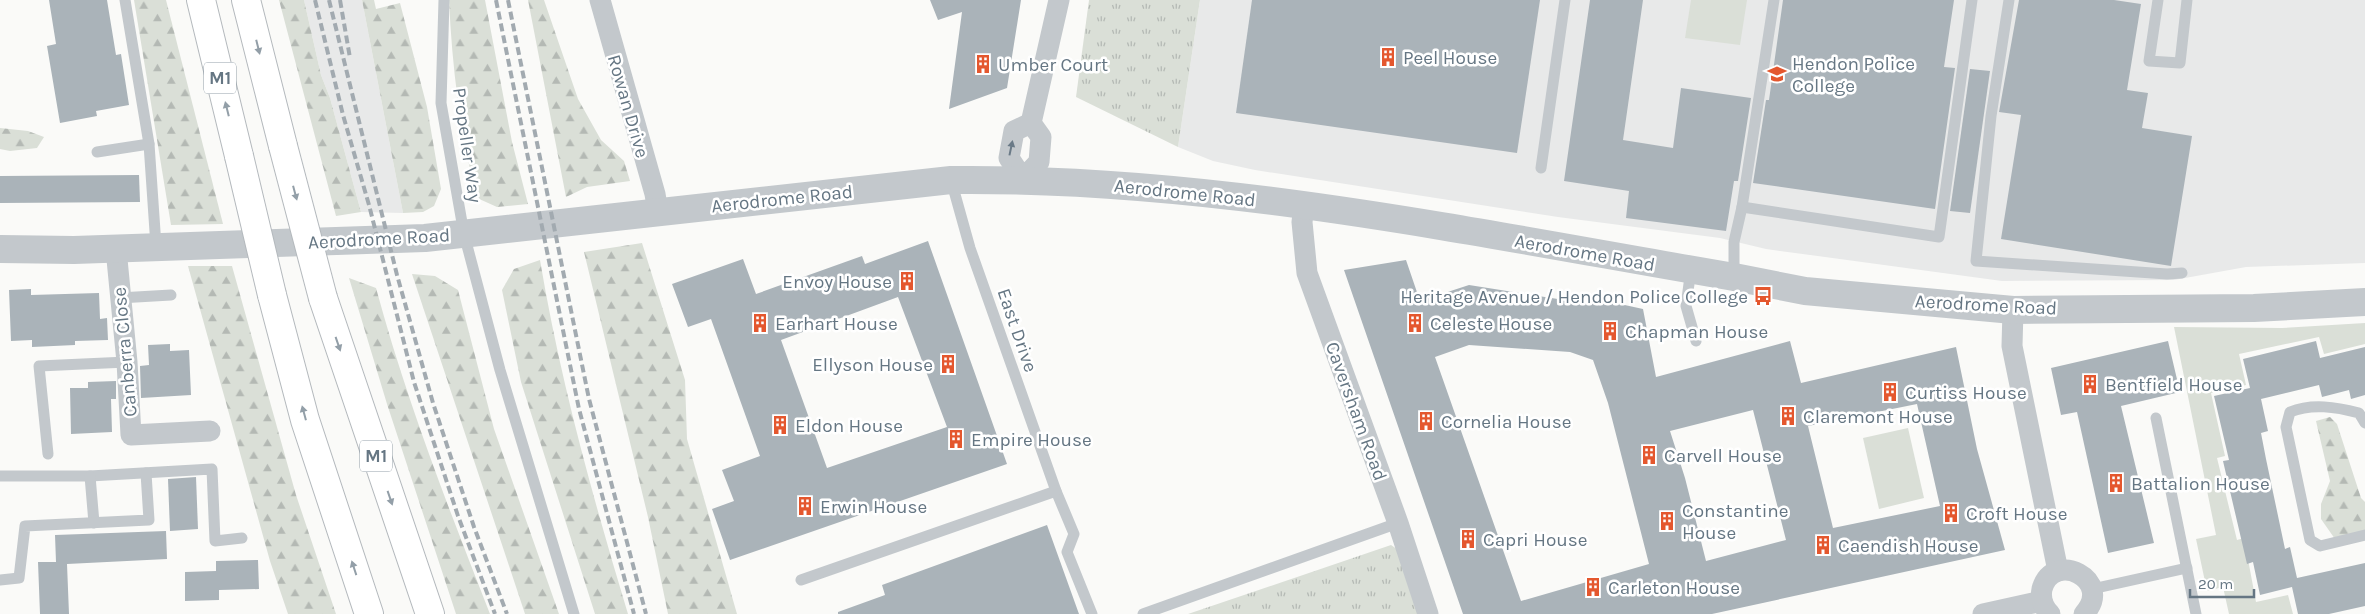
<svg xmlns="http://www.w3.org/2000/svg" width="2365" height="614" viewBox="0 0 2365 614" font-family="Karla,sans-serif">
<defs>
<pattern id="forest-firs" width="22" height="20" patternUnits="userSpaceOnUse" patternTransform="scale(1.25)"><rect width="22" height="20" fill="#dadfd7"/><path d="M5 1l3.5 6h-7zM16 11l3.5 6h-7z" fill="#b4b9b4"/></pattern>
<pattern id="park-tufts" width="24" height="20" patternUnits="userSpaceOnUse" patternTransform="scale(1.25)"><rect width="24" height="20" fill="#dadfd7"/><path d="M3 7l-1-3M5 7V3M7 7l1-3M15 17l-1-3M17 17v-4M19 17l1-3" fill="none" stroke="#b4b9b4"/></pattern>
</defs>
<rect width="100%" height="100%" fill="#fafaf8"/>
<!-- built -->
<g fill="#e8e9e9">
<path d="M304,0H362L403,213L361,212L330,98L321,75Z"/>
<path d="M1200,0H2365V263L2246,267L2174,280L2002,281L1766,249L1720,238L1558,217L1255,170L1213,161L1178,147Z"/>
</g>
<!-- grass -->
<g fill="#dadfd7">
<path d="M1691,0H1747L1740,45L1685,38Z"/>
<path d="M2365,323V344L2324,354L2319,337L2239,354L2246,385L2211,393L2225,456L2217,458L2237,540L2244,538L2256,602L2288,595L2293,614H2229L2223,587L2207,591L2196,539L2216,535L2174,327L2282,328Z"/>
<path d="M1908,428L1924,498L1879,509L1863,438Z"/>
</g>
<!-- forest -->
<g fill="url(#forest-firs)">
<path d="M134,0H166L223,224L171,225Z"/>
<path d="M279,0H304L321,75L330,98L361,212L336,216Z"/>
<path d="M362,0H374L376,9L400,3L427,107L441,189L434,206L423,212L403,213Z"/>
<path d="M449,0H485L512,142L528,204L497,207L477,198C460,134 452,66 449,0Z"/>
<path d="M528,0H544L578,99L601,140L624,161L630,181L587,187L566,197Z"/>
<path d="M0,128L28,131L44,137L37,148L10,151L0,149Z"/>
<path d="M642,243L685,380L687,439L737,614H668L648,517L584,252Z"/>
<path d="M540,260C560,380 593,498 628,614H595L521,382L502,290L514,269Z"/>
<path d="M188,266H232L296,495L336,614H288L270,561Z"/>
<path d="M412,274L435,276L458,290L494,429L559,614H525Z"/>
<path d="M349,278L376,288C406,399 448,507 490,614H456L387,404Z"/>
<path d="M2330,417L2337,424L2361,498L2365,502V530L2335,539L2321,519V504L2330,481L2316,421Z"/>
</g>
<!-- park -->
<g fill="url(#park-tufts)">
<path d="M1089,0H1200L1178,147L1076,97Z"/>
<path d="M1391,545L1401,552L1419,614H1188Z"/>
</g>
<!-- building -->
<g fill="#aab3b9" fill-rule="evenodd">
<path d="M49,0H107L116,55L121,54L129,105L96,111L97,116L60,123L47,46L56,44Z"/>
<path d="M930,0H1021L1007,88L949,109L962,12L938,20Z"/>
<path d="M1252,0H1540L1517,153L1236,113Z"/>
<path d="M1590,0H1643L1623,140L1673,148L1681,88L1751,98L1738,181H1734L1726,231L1626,218L1629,191L1564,181Z"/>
<path d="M1783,0H1954L1944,67L1955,68L1935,209L1753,183L1766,100H1769Z"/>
<path d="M2019,0H2114L2141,4L2127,90L2148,93L2142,128L2192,136L2171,266L2001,239L2021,115L1999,112Z"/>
<path d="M1970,69L1990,71L1970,213L1950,211Z"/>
<path d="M139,175L140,202L0,203V176Z"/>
<path d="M928,241L1007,464L730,560L712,509L734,501L722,470L760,456L711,319L688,327L672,284L743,259L756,294L862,256L865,264ZM898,297L947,427L827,468L781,340Z"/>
<path d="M1406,260L1420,301L1469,285L1590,304L1588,297L1643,309L1656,377L1790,341L1801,383L1956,347L1977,449L2005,550L1712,614H1463L1344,270ZM1469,345L1570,352L1593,360L1608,403L1649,564L1521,601L1435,357ZM1917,404L1940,506L1833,528L1808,426ZM1753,410L1786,540L1706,561L1685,478L1670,431Z"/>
<path d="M31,289V295L99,293L100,319L107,318L108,340L75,341V345L32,347V340L11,341L9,290Z"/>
<path d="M2168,341L2180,392L2121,406L2154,543L2108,553L2077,412L2061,415L2051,368Z"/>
<path d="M2316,341L2320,358L2365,347V395L2351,399L2349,390L2322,397L2319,385L2261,399L2268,431L2261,433L2266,459L2285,549L2290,547L2297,578L2365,563V606L2329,614H2298L2292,587L2260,595L2253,562L2247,564L2223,461L2229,460L2214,396L2250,388L2243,359Z"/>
<path d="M170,344V351L189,350L191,395L141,398L140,366L149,365L148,345Z"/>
<path d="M116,381V399H111L112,432L71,434L70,388H88V382Z"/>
<path d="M196,477L198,529L170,531L168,479Z"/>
<path d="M1047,525L1079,614H838V612L885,595L882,585Z"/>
<path d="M166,531L167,559L67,564L69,614H40L38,562H56L55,535Z"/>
<path d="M258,560L259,589L219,590V600L185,601V572L216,571V561Z"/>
</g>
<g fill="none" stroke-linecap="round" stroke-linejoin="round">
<!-- motorway casing -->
<g stroke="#b4b9bd" stroke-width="30">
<g id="motorway">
<path d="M201,0L239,156"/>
<path d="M246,0L283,146"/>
<path d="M272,295L305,420L369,614"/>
<path d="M323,298L430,614"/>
</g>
</g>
<!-- service -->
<g stroke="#c3c8cc" stroke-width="11">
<path d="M125,0L149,144L156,246"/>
<path d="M444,0L441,103L464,234L500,370L574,614"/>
<path d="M2009,0L1991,116L1976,261L2167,274L2182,273"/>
<path d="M2158,0L2149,61L2180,63L2187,0"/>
<path d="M97,152L149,144"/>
<path d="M1541,168L1565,0"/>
<path d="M951,180L970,248L1056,491L1074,534L1067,552L1092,614"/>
<path d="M1742,207L1774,0"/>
<path d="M1691,269L1686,306L1696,341"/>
<path d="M1734,277V242L1742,207L1939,237L1972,0"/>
<path d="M119,298L171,295"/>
<path d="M2156,418L2196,614"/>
<path d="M2365,423L2359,413C2336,407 2312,403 2290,412L2286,427L2310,540L2320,546L2365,535"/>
<path d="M48,454L39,366L127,362"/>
<path d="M0,476H90L212,469L215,541L242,538"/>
<path d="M90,476L94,523"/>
<path d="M0,580L19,578L25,526L149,520L146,473"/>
<path d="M801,580L1056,491"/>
<path d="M2092,589L2187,568"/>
<path d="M1143,614L1398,523"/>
</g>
<!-- minor -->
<g stroke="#c3c8cc" stroke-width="21">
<path d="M600,0L655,194L658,212"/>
<path d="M1031,123L1014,131L1009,158L1023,179L1039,162L1041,137L1031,123L1059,0"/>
<path d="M1304,206L1302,222L1307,273L1398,523L1428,614"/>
<path d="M116,249L127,362L131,435L210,431"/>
<path d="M2013,310L2012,346L2058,571"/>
<path d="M1983,614L2042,601"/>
<path d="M2050,614C2043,607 2040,599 2042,589C2053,549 2115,580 2084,614"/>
</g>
<!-- tertiary -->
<path stroke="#c3c8cc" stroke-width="28" d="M0,249L74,250L425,238L951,180C1215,177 1475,233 1734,277L1805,291L2013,310L2254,308L2365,302"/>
<!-- motorway -->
<use href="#motorway" stroke="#fff" stroke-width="28"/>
<!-- rail -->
<g stroke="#a2aab0" stroke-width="4" stroke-dasharray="8 4" stroke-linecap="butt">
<path d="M315,0L343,115L369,205L414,382L458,516L495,614"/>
<path d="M329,0L397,275L433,403L474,527L507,614"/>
<path d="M340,0L350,58"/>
<path d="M496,0L579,409L634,614"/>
<path d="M508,0L589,399L646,614"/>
</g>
<!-- motorway-bridge casing -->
<g stroke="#b4b9bd" stroke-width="30" stroke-linecap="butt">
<g id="motorway-bridge">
<path d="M283,146L323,298"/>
<path d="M239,156L272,295"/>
</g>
</g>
<!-- motorway-bridge -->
<use href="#motorway-bridge" stroke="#fff" stroke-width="28"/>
</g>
<!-- one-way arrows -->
<defs><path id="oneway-solid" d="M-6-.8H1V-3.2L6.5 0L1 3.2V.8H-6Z" transform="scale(1.25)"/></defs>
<g fill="#939fa8">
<use href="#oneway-solid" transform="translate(258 47) rotate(76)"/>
<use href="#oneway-solid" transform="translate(227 109) rotate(-104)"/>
<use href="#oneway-solid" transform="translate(295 193) rotate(75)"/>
<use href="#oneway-solid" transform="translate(338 344) rotate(71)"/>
<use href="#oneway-solid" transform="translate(304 413) rotate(-105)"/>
<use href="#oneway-solid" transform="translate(390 498) rotate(71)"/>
<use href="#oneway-solid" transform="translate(354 568) rotate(-108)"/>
</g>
<use fill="#6a7a87" href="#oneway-solid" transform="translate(1011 148) rotate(-78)"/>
<!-- icons -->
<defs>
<g id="building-bare" transform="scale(1.5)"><path d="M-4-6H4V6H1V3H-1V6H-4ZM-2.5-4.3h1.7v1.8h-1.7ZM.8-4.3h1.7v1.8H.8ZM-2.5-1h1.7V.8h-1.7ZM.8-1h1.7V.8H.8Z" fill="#e4572e" stroke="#fff" stroke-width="2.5" paint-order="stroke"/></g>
<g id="university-bare" transform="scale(1.5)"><path d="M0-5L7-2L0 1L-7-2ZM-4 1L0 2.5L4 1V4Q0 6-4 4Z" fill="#e4572e" stroke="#fff" stroke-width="2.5" paint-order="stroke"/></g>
<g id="bus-bare" transform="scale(1.5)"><path d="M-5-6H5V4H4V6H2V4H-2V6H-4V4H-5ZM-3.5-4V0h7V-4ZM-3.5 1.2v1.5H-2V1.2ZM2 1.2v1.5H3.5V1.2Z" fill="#e4572e" stroke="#fff" stroke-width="2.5" paint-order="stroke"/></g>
</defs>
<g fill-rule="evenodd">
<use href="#building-bare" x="1388" y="57"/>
<use href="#building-bare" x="983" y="64"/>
<use href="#university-bare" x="1777" y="74"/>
<use href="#building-bare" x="907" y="281"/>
<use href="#bus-bare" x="1763" y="296"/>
<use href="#building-bare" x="760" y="323"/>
<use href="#building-bare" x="1415" y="323"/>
<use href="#building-bare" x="1610" y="331"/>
<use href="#building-bare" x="948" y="364"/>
<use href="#building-bare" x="2090" y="384"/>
<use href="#building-bare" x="1890" y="392"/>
<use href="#building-bare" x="1788" y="416"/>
<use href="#building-bare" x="1426" y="421"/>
<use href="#building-bare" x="780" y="425"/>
<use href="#building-bare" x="956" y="439"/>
<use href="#building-bare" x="1649" y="455"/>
<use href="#building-bare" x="2116" y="483"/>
<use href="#building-bare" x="805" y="506"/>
<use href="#building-bare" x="1951" y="513"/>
<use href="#building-bare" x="1667" y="521"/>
<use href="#building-bare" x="1468" y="539"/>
<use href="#building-bare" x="1823" y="545"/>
<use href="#building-bare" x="1593" y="587"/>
</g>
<g text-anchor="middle" stroke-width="5" stroke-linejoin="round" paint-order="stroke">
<!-- shield labels -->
<g fill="#fff" stroke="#939fa8" stroke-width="1">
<rect x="204" y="62.5" width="32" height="31" rx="4"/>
<rect x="360" y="440.5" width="32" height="31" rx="4"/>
</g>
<g font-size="18" font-weight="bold" fill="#657683">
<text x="220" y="84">M1</text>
<text x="376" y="462">M1</text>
</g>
<!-- poi labels -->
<g font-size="19" fill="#657683" stroke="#fff" text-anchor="start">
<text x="1403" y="64">Peel House</text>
<text x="1792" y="70">Hendon Police<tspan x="1792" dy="22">College</tspan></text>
<text x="998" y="71">Umber Court</text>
<text x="892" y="288" text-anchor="end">Envoy House</text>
<text x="1748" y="303" text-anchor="end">Heritage Avenue / Hendon Police College</text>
<text x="775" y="330">Earhart House</text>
<text x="1430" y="330">Celeste House</text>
<text x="1625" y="338">Chapman House</text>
<text x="933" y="371" text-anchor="end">Ellyson House</text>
<text x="2105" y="391">Bentfield House</text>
<text x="1905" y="399">Curtiss House</text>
<text x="1803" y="423">Claremont House</text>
<text x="1441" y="428">Cornelia House</text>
<text x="795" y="432">Eldon House</text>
<text x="971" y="446">Empire House</text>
<text x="1664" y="462">Carvell House</text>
<text x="2131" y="490">Battalion House</text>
<text x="820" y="513">Erwin House</text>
<text x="1682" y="517">Constantine<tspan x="1682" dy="22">House</tspan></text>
<text x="1966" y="520">Croft House</text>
<text x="1483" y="546">Capri House</text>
<text x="1838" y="552">Caendish House</text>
<text x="1608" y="594">Carleton House</text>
</g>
<!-- street labels -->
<g font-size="19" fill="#657683" stroke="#fff">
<text transform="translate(629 106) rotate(74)" y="7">Rowan Drive</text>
<text transform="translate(468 145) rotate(82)" y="7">Propeller Way</text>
<text transform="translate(1185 192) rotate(6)" y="7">Aerodrome Road</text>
<text transform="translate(782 198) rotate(-6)" y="7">Aerodrome Road</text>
<text transform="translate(379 238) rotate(-3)" y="7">Aerodrome Road</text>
<text transform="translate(1585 252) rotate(10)" y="7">Aerodrome Road</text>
<text transform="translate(1986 304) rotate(3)" y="7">Aerodrome Road</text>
<text transform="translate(1018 330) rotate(71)" y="7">East Drive</text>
<text transform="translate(124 352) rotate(-95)" y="7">Canberra Close</text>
<text transform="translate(1357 411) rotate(70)" y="7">Caversham Road</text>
</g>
</g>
<!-- scale -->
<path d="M2190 589v8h64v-8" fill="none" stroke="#657683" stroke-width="2.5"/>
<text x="2198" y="589" font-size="15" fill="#657683" stroke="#ffffff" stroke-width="4" paint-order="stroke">20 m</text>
</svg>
